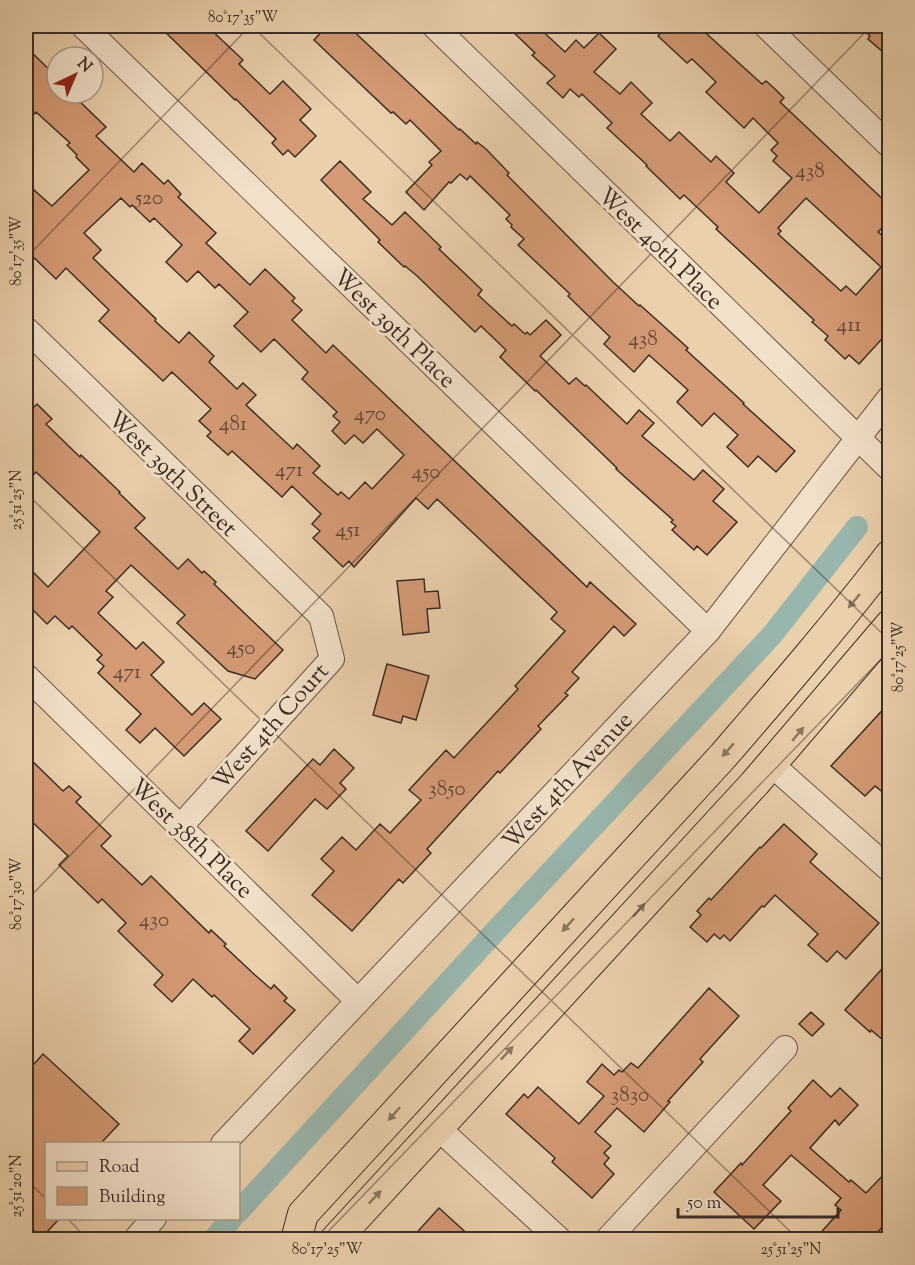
<svg xmlns="http://www.w3.org/2000/svg" width="915" height="1265" viewBox="0 0 915 1265" font-family="'Sorts Mill Goudy',serif">
<rect width="100%" height="100%" fill="#ebd0ac"/>
<filter id="stains"><feTurbulence type="fractalNoise" baseFrequency=".00333" numOctaves="4"/><feColorMatrix values="0 0 0 0 .2 0 0 0 0 .09 0 0 0 0 .02 0 0 0 .5 -.17"/></filter>
<radialGradient id="worn" r=".72"><stop offset=".6" stop-color="#630" stop-opacity="0"/><stop offset="1" stop-color="#630" stop-opacity=".3"/></radialGradient>
<g fill="none" stroke-linecap="round" stroke-linejoin="round">
<!-- canal -->
<g stroke="#99b6ae" stroke-width="22">
<path d="M238,1212L501,925L772,635L857,527"/>
<path d="M213,1240L232,1218"/>
</g>
</g>
<!-- building -->
<g fill="#d49a75" stroke="#3c2c26" stroke-width="1.5" fill-rule="evenodd">
<path d="M159,26H207L243,60L239,64L270,94L283,81L311,109L300,120L316,136L295,157L288,150L283,155L272,143L276,139L236,99L235,100Z"/>
<path d="M327,26H348L459,130L460,129L476,144L477,142L486,149L509,173L507,175L613,282L639,306L640,305L688,348L686,350L744,403L743,404L795,451L776,472L758,456L748,467L727,447L738,435L714,413L702,426L677,402L688,390L649,355L634,372L604,344L610,337L568,296L570,294L518,245L524,239L511,227L512,225L506,219L510,215L470,176L467,180L460,174L451,183L449,182L424,210L406,192L432,165L429,162L441,151L410,120L406,124L393,112L391,113L314,40Z"/>
<path d="M507,26H537L565,52L576,40L584,48L599,33L616,49L594,72L620,94L631,82L652,103L641,114L670,141L679,132L711,162L716,156L734,173L726,182L759,213L792,178L773,161L777,156L771,150L778,143L753,118L744,128L706,92L716,82L692,59L687,63L658,36L668,26H698L762,84L766,81L775,89L784,98L780,102L890,206V220L878,232L890,242V330L859,364L849,355L845,359L825,340L828,336L812,322L814,320L716,229L718,227L684,195L680,199L646,166L647,165L607,128L612,123L582,94L579,97L570,89L563,98L547,83L555,76L532,55L535,53ZM806,198L881,267L856,295L846,286L841,291L778,234L781,231L778,228Z"/>
<path d="M858,26H890V58L868,39L870,36Z"/>
<path d="M26,47L57,77V93H71L106,127L96,136L134,172L142,163L164,184L168,180L181,194L178,197L216,233L206,243L250,285L265,269L295,298L292,301L302,310L292,320L326,353L333,345L587,587L590,582L636,624L624,636L614,626L572,672L579,678L565,693L568,695L538,726L541,729L500,773L498,771L427,849L431,853L403,883L399,879L352,931L312,895L334,871L321,859L342,837L356,850L380,824L390,833L421,800L409,790L446,750L454,758L518,689L515,686L565,631L551,619L557,612L437,499L428,509L416,498L354,567L349,561L343,567L313,538L320,531L312,524L321,514L292,486L282,497L232,451L228,455L207,436L211,432L199,421L211,409L172,372L163,381L99,321L109,310L66,268L56,279L26,250V183L52,206L89,170L76,157L77,155L67,145L70,143L36,112L26,123ZM121,198L130,207L132,205L150,222L154,218L182,245L166,262L187,282L198,271L215,288L219,284L248,312L234,326L261,352L274,339L308,372L302,379L337,412L333,416L340,422L332,431L345,444L354,435L363,443L377,429L404,455L372,489L365,482L349,499L341,492L338,495L313,473L320,466L297,444L293,449L246,405L256,395L243,383L237,389L209,362L214,356L189,332L179,343L155,321L156,319L93,258L101,250L84,233Z"/>
<path d="M340,161L371,192L363,199L392,225L405,212L441,247L439,249L482,290L478,295L512,326L514,324L525,334L527,332L530,335L546,320L561,335L540,356L569,384L576,378L585,386L586,385L627,424L639,410L654,423L642,436L694,480L703,470L724,489L713,501L737,522L707,555L697,546L694,550L672,530L676,526L671,522L673,520L616,469L617,468L536,390L535,391L526,382L500,357L506,350L481,326L475,332L416,275L405,266L404,267L378,242L380,240L321,180Z"/>
<path d="M26,399L34,407L37,404L52,419L46,424L80,457L81,455L120,492L119,493L145,518L135,528L178,569L188,559L202,573L204,571L216,582L214,584L283,650L255,679L228,671L177,623L185,615L131,565L106,591L113,597L98,613L136,649L143,642L164,662L151,675L192,715L204,703L221,719L184,756L155,728L140,743L126,730L141,714L98,673L104,666L97,660L102,655L72,626L69,629L55,616L47,624L26,603V565L48,587L100,532L36,472L26,483Z"/>
<path d="M424,579L425,592L438,591L440,608L427,609L429,632L403,635L397,581Z"/>
<path d="M387,664L429,676L416,720L403,716L401,723L373,715Z"/>
<path d="M890,702V798L875,786L865,796L831,766Z"/>
<path d="M334,749L354,768L340,783L346,789L327,809L315,799L268,851L246,831L313,759L320,765Z"/>
<path d="M26,755L63,791L69,786L81,797L76,802L111,836L101,846L142,885L151,876L209,933L211,930L226,944L224,946L255,975L271,989L274,985L287,998L284,1001L295,1010L253,1054L239,1041L250,1029L214,995L212,997L193,979L172,1002L154,985L163,975L118,931L126,923L102,899L98,903L59,865L68,856L26,816Z"/>
<path d="M784,824L817,854L810,862L879,923L846,959L837,951L827,962L808,945L818,934L775,895L764,907L762,906L730,941L724,935L720,939L714,934L707,942L690,927L701,915L697,911L709,898L711,900L760,847L761,848Z"/>
<path d="M890,960V1046L871,1030L870,1032L845,1010Z"/>
<path d="M709,988L739,1016L700,1059L703,1062L668,1101L670,1102L644,1132L617,1108L595,1132L611,1146L604,1153L609,1158L604,1164L614,1174L592,1198L552,1162L555,1158L506,1114L524,1094L528,1098L538,1087L579,1124L604,1096L587,1082L602,1064L614,1075L619,1070L622,1072L631,1063L638,1068Z"/>
<path d="M811,1012L824,1024L812,1036L799,1024Z"/>
<path d="M43,1054L119,1124L101,1143H46V1218H60L46,1233V1239H43L26,1223V1073Z"/>
<path d="M813,1080L831,1097L840,1088L858,1105L839,1125L835,1120L810,1148L849,1182L851,1180L866,1193L890,1168V1219L871,1239H815L841,1210L835,1205L841,1198L791,1155L763,1185L781,1201L754,1229L714,1192L741,1163L742,1165L791,1111L788,1108Z"/>
<path d="M439,1208L473,1239H411Z"/>
</g>
<g fill="none" stroke-linecap="round" stroke-linejoin="round">
<!-- minor casing -->
<g stroke="#685548" stroke-width="26">
<g id="minor">
<path d="M83,26L708,631"/>
<path d="M434,26L890,469"/>
<path d="M766,26L890,146"/>
<path d="M26,329L321,616L332,659L180,827"/>
<path d="M26,676L358,1001"/>
<path d="M772,765L890,870"/>
<path d="M438,1128L560,1240"/>
<path d="M223,1144L708,631L890,397"/>
<path d="M135,1240L154,1218"/>
<path d="M607,1240L785,1048"/>
</g>
</g>
<!-- major casing -->
<g stroke="#3c2c26" stroke-width="32">
<g id="major">
<path d="M296,1240L303,1214L723,756C780,690 837,624 890,555"/>
<path d="M335,1240L755,783L890,625"/>
</g>
</g>
<!-- minor -->
<use href="#minor" stroke="#f2e0c9" stroke-width="24"/>
<!-- major -->
<use href="#major" stroke="#ebd0ac" stroke-width="30"/>
</g>
<!-- one-way arrows -->
<defs><path id="oneway-solid" d="M-6-.8H1V-3.2L6.5 0L1 3.2V.8H-6Z" transform="scale(1.5)"/></defs>
<g fill="#8b7662">
<use href="#oneway-solid" transform="translate(854 601) rotate(130)"/>
<use href="#oneway-solid" transform="translate(798 734) rotate(-50)"/>
<use href="#oneway-solid" transform="translate(728 750) rotate(131)"/>
<use href="#oneway-solid" transform="translate(639 910) rotate(-48)"/>
<use href="#oneway-solid" transform="translate(568 925) rotate(133)"/>
<use href="#oneway-solid" transform="translate(507 1053) rotate(-47)"/>
<use href="#oneway-solid" transform="translate(394 1114) rotate(132)"/>
<use href="#oneway-solid" transform="translate(375 1197) rotate(-47)"/>
</g>
<!-- ticks -->
<path fill="none" stroke="#3c2c26" stroke-width="1.5" stroke-opacity="0.45" d="M252,26L890,641M26,258L250,26M26,493L799,1240M26,901L871,26M26,1179L46,1199M67,1218L88,1240M320,1240L890,650"/>
<g text-anchor="middle" stroke-width="6" stroke-linejoin="round" paint-order="stroke">
<!-- number labels -->
<g font-size="21" fill="#62483a">
<text x="810" y="177">438</text>
<text x="149" y="204">520</text>
<text x="849" y="331">411</text>
<text x="643" y="345">438</text>
<text x="370" y="420">470</text>
<text x="233" y="430">481</text>
<text x="289" y="476">471</text>
<text x="426" y="478">450</text>
<text x="348" y="536">451</text>
<text x="241" y="654">450</text>
<text x="127" y="678">471</text>
<text x="447" y="795">3850</text>
<text x="154" y="926">430</text>
<text x="630" y="1101">3830</text>
</g>
<!-- street labels -->
<g font-size="24" fill="#3c2c26" stroke="#f2e0c9">
<text transform="translate(661 248) rotate(44)" y="8">West 40th Place</text>
<text transform="translate(395 328) rotate(44)" y="8">West 39th Place</text>
<text transform="translate(173 473) rotate(44)" y="8">West 39th Street</text>
<text transform="translate(270 726) rotate(-48)" y="8">West 4th Court</text>
<text transform="translate(567 780) rotate(-47)" y="8">West 4th Avenue</text>
<text transform="translate(192 838) rotate(44)" y="8">West 38th Place</text>
</g>
</g>
<!-- margin -->
<rect width="915" height="1265" fill="none" stroke="#ebd0ac" stroke-width="66"/>
<!-- legend -->
<rect x="45" y="1142" width="195" height="78" fill="#f2e0c9" stroke="#a99888" stroke-width="1.5"/>
<rect x="57" y="1162" width="30" height="9" fill="#ebd0ac" stroke="#a99888" stroke-width="1.5"/>
<text x="99" y="1172" font-size="18" fill="#3c2c26">Road</text>
<rect x="57" y="1187" width="30" height="18" fill="#d49a75" stroke="#a99888" stroke-width="1.5"/>
<text x="99" y="1202" font-size="18" fill="#3c2c26">Building</text>
<!-- north arrow -->
<g transform="translate(75 75) rotate(44)"><circle r="28" fill="#f2e0c9" stroke="#a99888" stroke-width="1.5"/>
<path d="M0-4.5L10 22L0 15L-10 22Z" fill="#8f2418"/>
<text y="-9" font-size="16" font-weight="bold" text-anchor="middle" fill="#3c2c26">N</text>
</g>
<!-- scale -->
<path d="M678 1208v9h160v-9" fill="none" stroke="#3c2c26" stroke-width="3"/>
<text x="687" y="1208" font-size="18" fill="#3c2c26" stroke="#f2e0c9" stroke-width="4.5" paint-order="stroke">50 m</text>
<rect x="33" y="33" width="849" height="1199" fill="none" stroke="#3c2c26" stroke-width="2"/>
<g font-size="15" text-anchor="middle" fill="#3c2c26">
<text x="243" y="22">80°17'35"W</text>
<text transform="translate(16 251) rotate(-90)" y="5">80°17'35"W</text>
<text transform="translate(16 500) rotate(-90)" y="5">25°51'25"N</text>
<text transform="translate(898 657) rotate(-90)" y="5">80°17'25"W</text>
<text transform="translate(16 894) rotate(-90)" y="5">80°17'30"W</text>
<text transform="translate(16 1186) rotate(-90)" y="5">25°51'20"N</text>
<text x="327" y="1254">80°17'25"W</text>
<text x="791" y="1254">25°51'25"N</text>
</g>
<rect width="100%" height="100%" filter="url(#stains)"/>
<rect width="100%" height="100%" fill="url(#worn)"/>
</svg>
